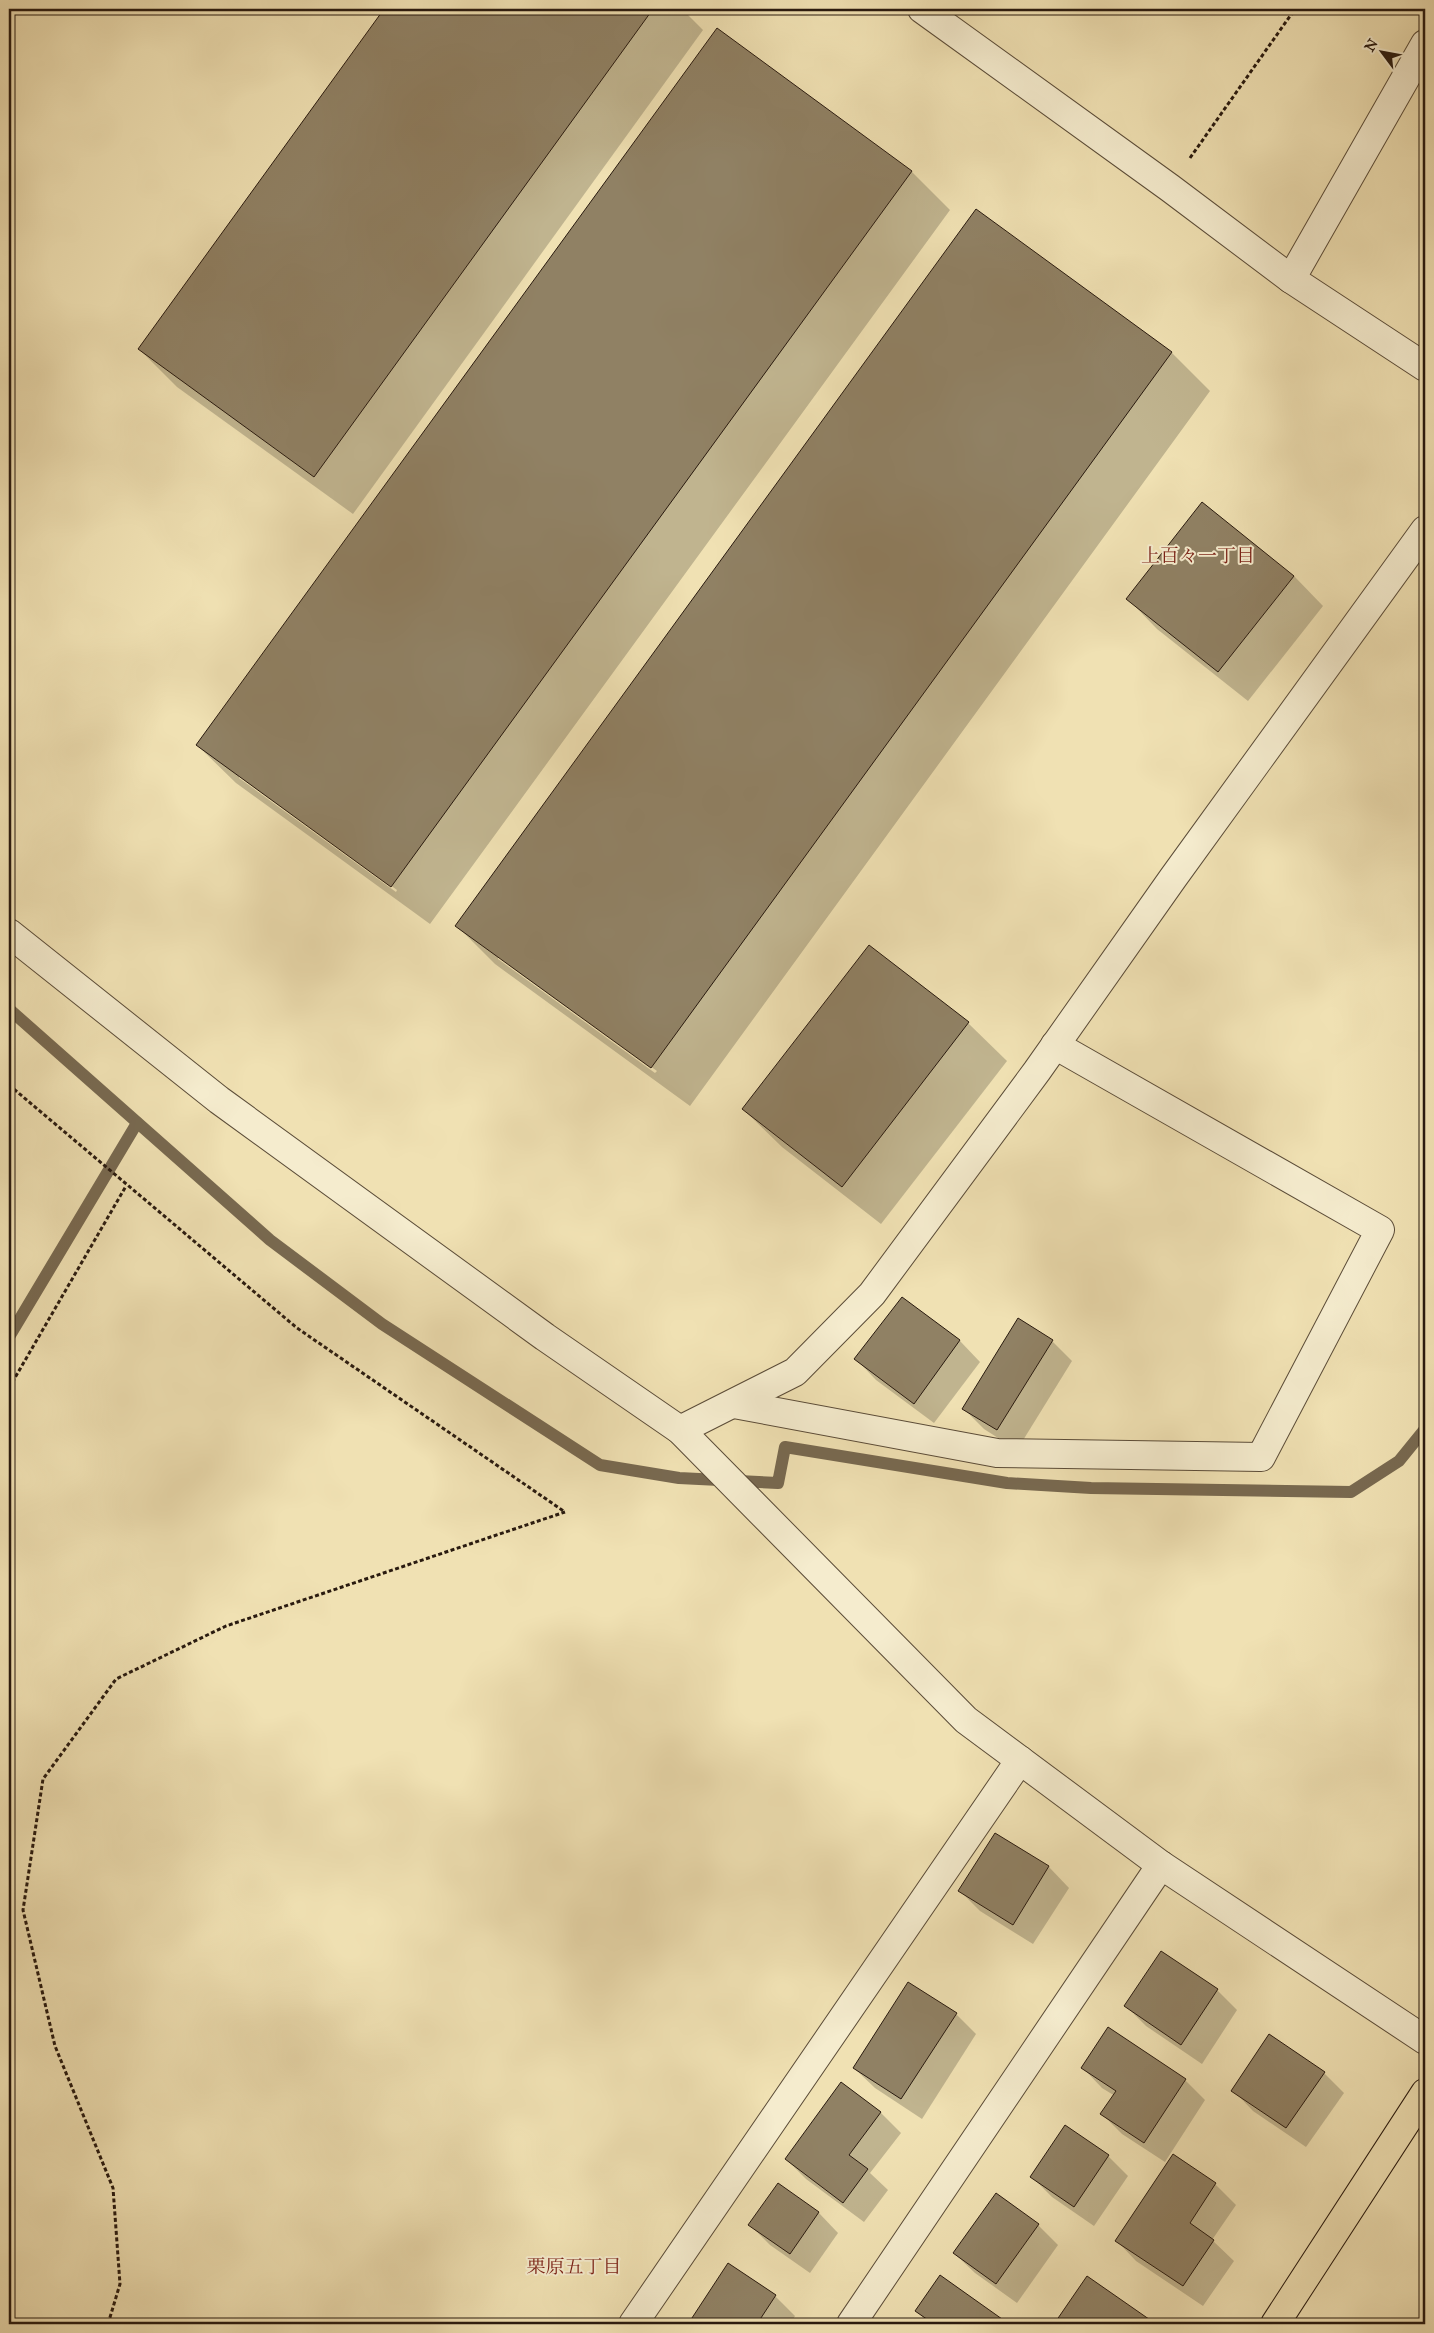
<svg xmlns="http://www.w3.org/2000/svg" width="1434" height="2333" viewBox="0 0 1434 2333" font-family="'IM FELL Great Primer','Noto Serif JP',serif">
<rect width="100%" height="100%" fill="#f0e1b3"/>
<filter id="stains"><feTurbulence type="fractalNoise" baseFrequency=".004" numOctaves="4"/><feColorMatrix values="0 0 0 0 .2 0 0 0 0 .09 0 0 0 0 .02 0 0 0 .5 -.17"/></filter>
<radialGradient id="worn" r=".72"><stop offset=".6" stop-color="#630" stop-opacity="0"/><stop offset="1" stop-color="#630" stop-opacity=".3"/></radialGradient>
<!-- shadow -->
<g fill="#0003" fill-rule="evenodd">
<path d="M385,9H682L703,30L353,514L177,387L139,349Z"/>
<path d="M911,171L950,210L430,924L236,783L197,745ZM239,774L397,890L396,892L239,778Z"/>
<path d="M977,211L1172,353L1210,391L690,1106L495,964L457,926ZM498,956L657,1071L655,1073L498,959Z"/>
<path d="M1202,504L1294,576L1323,606L1248,701L1157,629L1128,599Z"/>
<path d="M869,946L968,1023L1007,1061L881,1224L782,1147L743,1109Z"/>
<path d="M902,1298L960,1341L980,1362L934,1423L876,1380L856,1359Z"/>
<path d="M1052,1341L1072,1361L1017,1450L984,1429L964,1409Z"/>
<path d="M995,1835L1049,1867L1069,1888L1033,1944L980,1911L960,1891Z"/>
<path d="M1161,1953L1217,1990L1237,2010L1202,2064L1146,2026L1126,2006Z"/>
<path d="M956,2014L976,2034L922,2119L875,2088L854,2068Z"/>
<path d="M1082,2067L1185,2080L1205,2100L1165,2162L1122,2134L1102,2114L1115,2096L1102,2088Z"/>
<path d="M1324,2073L1344,2093L1306,2147L1253,2111L1233,2090Z"/>
<path d="M842,2084L881,2113L901,2133L870,2173L888,2190L864,2222L806,2179L786,2159Z"/>
<path d="M1108,2156L1128,2176L1094,2226L1052,2197L1032,2177Z"/>
<path d="M1173,2156L1215,2184L1236,2205L1212,2240L1234,2261L1203,2306L1136,2261L1116,2240Z"/>
<path d="M818,2212L838,2233L810,2273L770,2245L750,2225Z"/>
<path d="M1038,2225L1058,2245L1017,2303L975,2273L954,2253Z"/>
<path d="M729,2265L775,2296L795,2316L790,2324H690Z"/>
<path d="M1088,2278L1155,2324H1056Z"/>
<path d="M916,2311L1001,2319L1006,2324H930Z"/>
</g>
<g fill="none" stroke-linecap="round" stroke-linejoin="round">
<!-- stream -->
<g stroke="#786950" stroke-width="12">
<path d="M9,1009L270,1240L382,1324L600,1465L679,1478L778,1483L785,1447L1007,1483L1091,1488L1351,1492L1399,1461L1425,1429"/>
<path d="M9,1337L137,1123"/>
</g>
</g>
<!-- building -->
<g fill="#908164" stroke="#291a0f">
<path d="M384,9H653L314,477L138,349Z"/>
<path d="M717,28L912,171L391,887L196,745Z"/>
<path d="M976,209L1172,352L651,1068L455,926Z"/>
<path d="M1202,502L1294,576L1218,672L1126,599Z"/>
<path d="M869,945L969,1022L842,1187L742,1109Z"/>
<path d="M902,1297L960,1340L914,1404L854,1359Z"/>
<path d="M1018,1318L1053,1340L997,1430L962,1409Z"/>
<path d="M995,1833L1049,1866L1013,1925L958,1891Z"/>
<path d="M1161,1951L1218,1989L1181,2045L1124,2006Z"/>
<path d="M908,1982L957,2013L901,2099L853,2068Z"/>
<path d="M1108,2027L1186,2079L1144,2143L1100,2114L1116,2091L1081,2068Z"/>
<path d="M1269,2034L1325,2072L1286,2128L1231,2091Z"/>
<path d="M841,2082L881,2112L849,2155L868,2169L843,2203L785,2159Z"/>
<path d="M1065,2125L1109,2155L1074,2207L1030,2177Z"/>
<path d="M1173,2154L1216,2183L1190,2223L1214,2240L1183,2286L1115,2241Z"/>
<path d="M778,2183L819,2212L790,2254L748,2225Z"/>
<path d="M996,2193L1039,2224L996,2284L953,2253Z"/>
<path d="M728,2263L776,2295L757,2324H688Z"/>
<path d="M940,2275L1002,2319L998,2324H934L915,2311Z"/>
<path d="M1087,2276L1156,2324H1054Z"/>
</g>
<g fill="none" stroke-linecap="round" stroke-linejoin="round">
<!-- minor casing -->
<g stroke="#5b4c38" stroke-width="30">
<g id="minor">
<path d="M922,9L1170,188L1291,279L1425,367"/>
<path d="M1291,279L1425,44"/>
<path d="M9,933L219,1100L545,1337L680,1430L966,1720L1161,1865L1425,2040"/>
<path d="M734,1404L997,1453L1261,1457L1380,1230L1055,1045"/>
<path d="M680,1430L795,1372L872,1294L1037,1071L1173,878L1425,530"/>
<path d="M633,2324L1020,1760"/>
<path d="M851,2324L1161,1865"/>
</g>
</g>
<!-- major casing -->
<g stroke="#291a0f" stroke-width="30">
<path id="major" d="M1275,2324L1425,2093"/>
</g>
<!-- path -->
<g stroke="#291a0f" stroke-width="3" stroke-dasharray="4 2.5" stroke-linecap="butt">
<path d="M1190,158L1295,9"/>
<path d="M9,1085L297,1328L565,1512"/>
<path d="M9,1388L126,1186"/>
<path d="M108,2324L120,2284L113,2188L55,2046L23,1910L43,1779L116,1679L226,1626L565,1512"/>
</g>
<!-- minor -->
<use href="#minor" stroke="#f5ecce" stroke-width="28"/>
<!-- major -->
<use href="#major" stroke="#f0e1b3" stroke-width="28"/>
</g>
<g text-anchor="middle" stroke-width="4" stroke-linejoin="round" paint-order="stroke">
<!-- neighbourhood labels -->
<g font-size="19" fill="#7a1f14" stroke="#f5ecce">
<text x="1198" y="562">上百々一丁目</text>
<text x="574" y="2273">栗原五丁目</text>
</g>
</g>
<!-- margin -->
<rect width="1434" height="2333" fill="none" stroke="#f0e1b3" stroke-width="30"/>
<rect x="10" y="10" width="1414" height="2313" fill="none" stroke="#291a0f" stroke-width="2.5"/>
<rect x="15" y="15" width="1404" height="2303" fill="none" stroke="#291a0f"/>
<!-- north arrow -->
<g transform="translate(1382 52) rotate(302)" stroke="#f5ecce" stroke-width="4" paint-order="stroke">
<path d="M0-4L9 19L0 12L-9 19Z" fill="#291a0f"/>
<text y="-8" font-size="14" font-weight="bold" text-anchor="middle" fill="#291a0f">N</text>
</g>
<rect width="100%" height="100%" filter="url(#stains)"/>
<rect width="100%" height="100%" fill="url(#worn)"/>
</svg>
